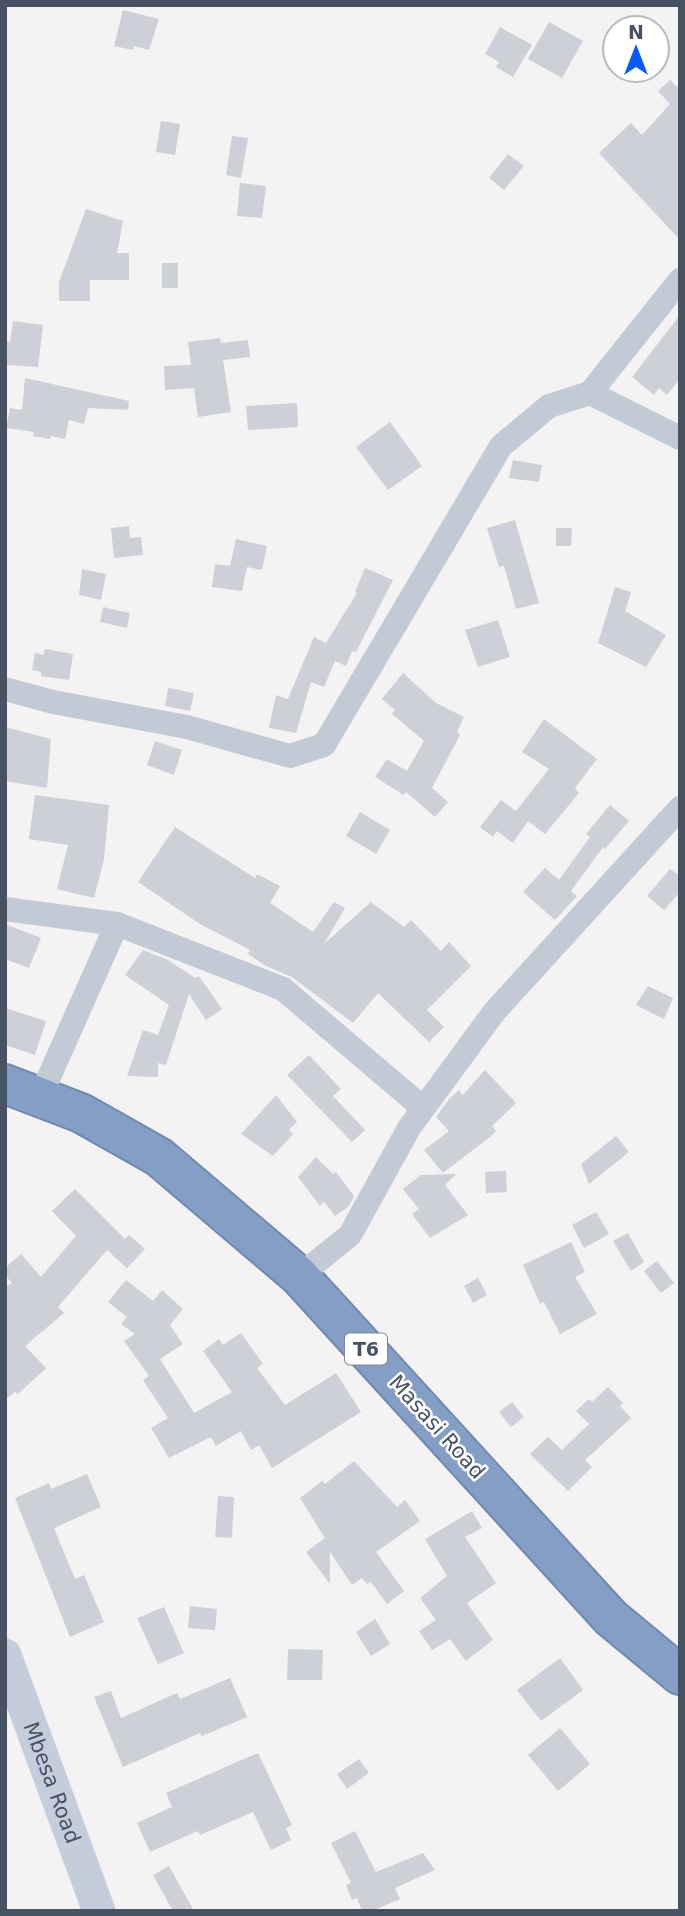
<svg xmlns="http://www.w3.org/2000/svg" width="685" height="1916" viewBox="0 0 685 1916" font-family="'DejaVu Sans',sans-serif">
<rect width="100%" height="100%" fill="#f4f2f2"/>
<!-- building -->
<g fill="#ced0d8">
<path d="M123,10L159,19L149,50L134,46L133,50L114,46Z"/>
<path d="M549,22L583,41L562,78L528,59Z"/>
<path d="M500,27L532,45L513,77L496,67L499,62L485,54Z"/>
<path d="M670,80L680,90V240L599,153L631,123L642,135L670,104L658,91Z"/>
<path d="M161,121L180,124L175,155L156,152Z"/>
<path d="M232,136L248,138L241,178L226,175Z"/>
<path d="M508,154L524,166L504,190L489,178Z"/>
<path d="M240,183L266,186L262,218L237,216Z"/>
<path d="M86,209L123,221L117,253H129V280H90V301H59V282Z"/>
<rect x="162" y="263" width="16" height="25"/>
<path d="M680,315V379L667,395L659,388L654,395L632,377Z"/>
<path d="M13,321L43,325L38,367L5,365V342H10Z"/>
<path d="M220,338L221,343L248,340L250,357L223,360L231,412L198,417L194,388L165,390L164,366L191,365L188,342Z"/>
<path d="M25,378L129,401L128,410L88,408L84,424L69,420L65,439L51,436L50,439L33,436L34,432L6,428L10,408L22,410Z"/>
<path d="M297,403L298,427L248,430L246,406Z"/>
<path d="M390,422L422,466L388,490L356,447Z"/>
<path d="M513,460L542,465L539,482L509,478Z"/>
<path d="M515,520L539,603L516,609L504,566L499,567L487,528Z"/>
<path d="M129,526L130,538L141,537L143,555L114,558L111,528Z"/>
<path d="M556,528H572L571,546H556Z"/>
<path d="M236,539L267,546L262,570L247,567L242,591L212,587L215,564L230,566Z"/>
<path d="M365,568L393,580L356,652L352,651L346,666L335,661L324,687L311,682L296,733L269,728L276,695L288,699L314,637L326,643L357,593L355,592Z"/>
<path d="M82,569L106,574L101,600L79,595Z"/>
<path d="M615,587L631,592L625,611L666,635L646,667L598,643Z"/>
<path d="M103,607L130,613L127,628L100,622Z"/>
<path d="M498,620L510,657L478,667L465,630Z"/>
<path d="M45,649L73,654L69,680L41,676V672L32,670L35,653L44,655Z"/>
<path d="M403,673L436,703L464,717L457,732L460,735L432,788L448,802L435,817L406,792L404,795L375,777L387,759L407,771L424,741L392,714L395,710L382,699Z"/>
<path d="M168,688L194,693L190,711L165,706Z"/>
<path d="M544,719L597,759L575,788L579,793L545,834L528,821L513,843L497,831L493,837L480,827L501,800L516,811L549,769L522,752Z"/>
<path d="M5,727L51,739L47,788L5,781Z"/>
<path d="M155,741L182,750L174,775L147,765Z"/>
<path d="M35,795L109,805L104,859L94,898L57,889L68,845L29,839Z"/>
<path d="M610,805L629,821L605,849L603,847L571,891L577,896L555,920L523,892L545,868L559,880L590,837L586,834Z"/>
<path d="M360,812L390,830L376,854L346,836Z"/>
<path d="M175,827L255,878L257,874L280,886L270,903L313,932L334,902L345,908L324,944L371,902L404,927L411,920L441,951L449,942L471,966L427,1010L444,1027L429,1042L378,993L353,1023L292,977L266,966L248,954L250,950L200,924L138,882Z"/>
<path d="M670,869L680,876V892L664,910L647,896Z"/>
<path d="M5,924L41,938L29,968L5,959Z"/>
<path d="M143,950L168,960L195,978L199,976L222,1009L206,1020L189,994L166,1065L158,1063V1077L127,1076L143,1030L158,1035L169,1005L125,975Z"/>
<path d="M648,986L673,998L664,1019L636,1005Z"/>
<path d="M5,1008L46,1021L35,1055L5,1045Z"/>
<path d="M309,1055L341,1089L333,1096L365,1130L352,1142L287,1075Z"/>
<path d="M485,1070L516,1103L492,1126L496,1131L490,1137L443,1173L424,1150L449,1131L436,1117L449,1099L459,1090L463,1095Z"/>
<path d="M276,1095L297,1122L289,1130L293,1134L273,1156L241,1134Z"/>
<path d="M616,1136L629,1152L589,1184L581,1164Z"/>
<path d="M316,1157L333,1174L336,1172L354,1196L349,1206L335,1216L324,1202L320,1206L298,1177Z"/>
<path d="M506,1171L507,1192L486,1193L485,1172Z"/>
<path d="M456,1174L445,1185L468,1215L430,1238L412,1214L419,1209L403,1189L421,1175Z"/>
<path d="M75,1189L125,1239L129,1235L145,1249L127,1268L107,1250L58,1307L64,1313L25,1346L46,1368L18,1394L15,1392L5,1400V1288L12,1283L5,1275V1268L21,1254L41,1277L76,1236L52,1211Z"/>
<path d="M596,1212L609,1234L584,1248L572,1225Z"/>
<path d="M628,1233L644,1262L631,1271L613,1241Z"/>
<path d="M571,1242L585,1272L575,1277L597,1314L560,1334L544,1302L540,1304L523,1265Z"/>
<path d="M657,1261L674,1283L661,1293L644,1271Z"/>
<path d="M478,1278L487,1295L473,1303L464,1286Z"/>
<path d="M126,1280L153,1301L162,1290L183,1309L170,1325L183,1344L160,1359L194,1413L232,1392L203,1351L219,1339L223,1345L241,1333L263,1364L257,1368L285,1405L336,1373L361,1412L272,1468L259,1445L251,1450L241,1431L216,1446L211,1437L169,1458L151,1428L168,1418L143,1380L149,1376L124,1341L135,1334L121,1324L127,1317L108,1302Z"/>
<path d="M608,1387L623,1403L620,1406L631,1418L585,1460L592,1467L568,1491L530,1454L548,1437L562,1450L589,1424L576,1411L589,1399L592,1402Z"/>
<path d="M512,1402L524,1417L511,1427L499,1412Z"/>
<path d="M354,1461L397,1507L405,1500L420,1521L376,1552L404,1591L387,1604L371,1582L367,1584L362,1578L352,1585L330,1552V1584L306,1552L325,1538L300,1498L322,1481L325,1484Z"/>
<path d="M87,1474L101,1507L54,1528L75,1579L84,1575L104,1622L70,1637L15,1498L49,1483L51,1489Z"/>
<path d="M218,1496L234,1497L232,1538L215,1537Z"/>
<path d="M472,1511L482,1528L465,1537L496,1583L467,1603L493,1640L466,1661L450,1639L432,1650L419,1631L436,1620L420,1598L447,1576L425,1539Z"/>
<path d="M190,1606L217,1609L215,1630L188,1628Z"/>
<path d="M164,1607L184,1653L158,1664L137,1618Z"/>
<path d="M375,1619L390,1644L371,1656L356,1632Z"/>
<path d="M288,1649L323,1650L322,1680H287Z"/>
<path d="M560,1658L583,1690L541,1721L517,1690Z"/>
<path d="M230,1678L247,1717L202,1736L200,1733L123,1767L94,1697L111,1691L121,1718L177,1693L180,1699Z"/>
<path d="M560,1728L590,1764L558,1791L528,1755Z"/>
<path d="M258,1753L292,1825L286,1828L291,1840L271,1850L253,1812L200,1835L198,1831L150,1852L137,1823L172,1807L166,1793Z"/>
<path d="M359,1759L369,1773L347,1789L337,1774Z"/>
<path d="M355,1831L376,1872L423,1853L435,1870L395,1888L400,1899L372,1911H362L357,1898L352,1900L346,1885L351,1883L331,1843Z"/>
<path d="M169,1866L194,1911H173L153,1875Z"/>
</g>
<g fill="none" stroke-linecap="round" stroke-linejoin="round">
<!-- highway casing -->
<g stroke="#7089b1" stroke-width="42">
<path id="highway" d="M5,1084L81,1113L159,1157L299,1276L611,1618L680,1675"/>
</g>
<!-- street -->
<g stroke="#c2cbd5" stroke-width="24">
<path d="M590,393L680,280"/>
<path d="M5,689L53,702L187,727L290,756L324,745L501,446L549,406L590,393L680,438"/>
<path d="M5,909L117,924L283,989L423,1108"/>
<path d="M41,1095L117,924"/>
<path d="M299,1276L350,1235L409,1128L495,1011L680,808"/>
</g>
<!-- secondary -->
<path stroke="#c3cddc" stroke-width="33" id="s1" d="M5,1655L99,1911"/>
<!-- highway -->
<use href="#highway" stroke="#859ec5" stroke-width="38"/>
</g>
<g text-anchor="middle" stroke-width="5" stroke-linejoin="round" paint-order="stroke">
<!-- shield labels -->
<rect fill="#fff" stroke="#7e8791" stroke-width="2" x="345" y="1333.5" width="42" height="31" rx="5"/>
<g font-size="19" font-weight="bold" fill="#475362">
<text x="366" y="1356">T6</text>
</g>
<!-- street labels -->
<g font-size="21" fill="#475362" stroke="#fff">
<text transform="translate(437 1427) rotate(48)" y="7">Masasi Road</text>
<text dy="7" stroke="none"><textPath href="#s1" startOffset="136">Mbesa Road</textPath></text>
</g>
</g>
<!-- border -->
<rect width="685" height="1916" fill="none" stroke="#475362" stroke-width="14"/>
<!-- north arrow -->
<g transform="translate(636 49)"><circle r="33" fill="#ffffff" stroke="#b5bac0" stroke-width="2"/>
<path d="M0-5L12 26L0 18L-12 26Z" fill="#075af9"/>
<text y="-10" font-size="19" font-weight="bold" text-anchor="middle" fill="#475362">N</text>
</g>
</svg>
